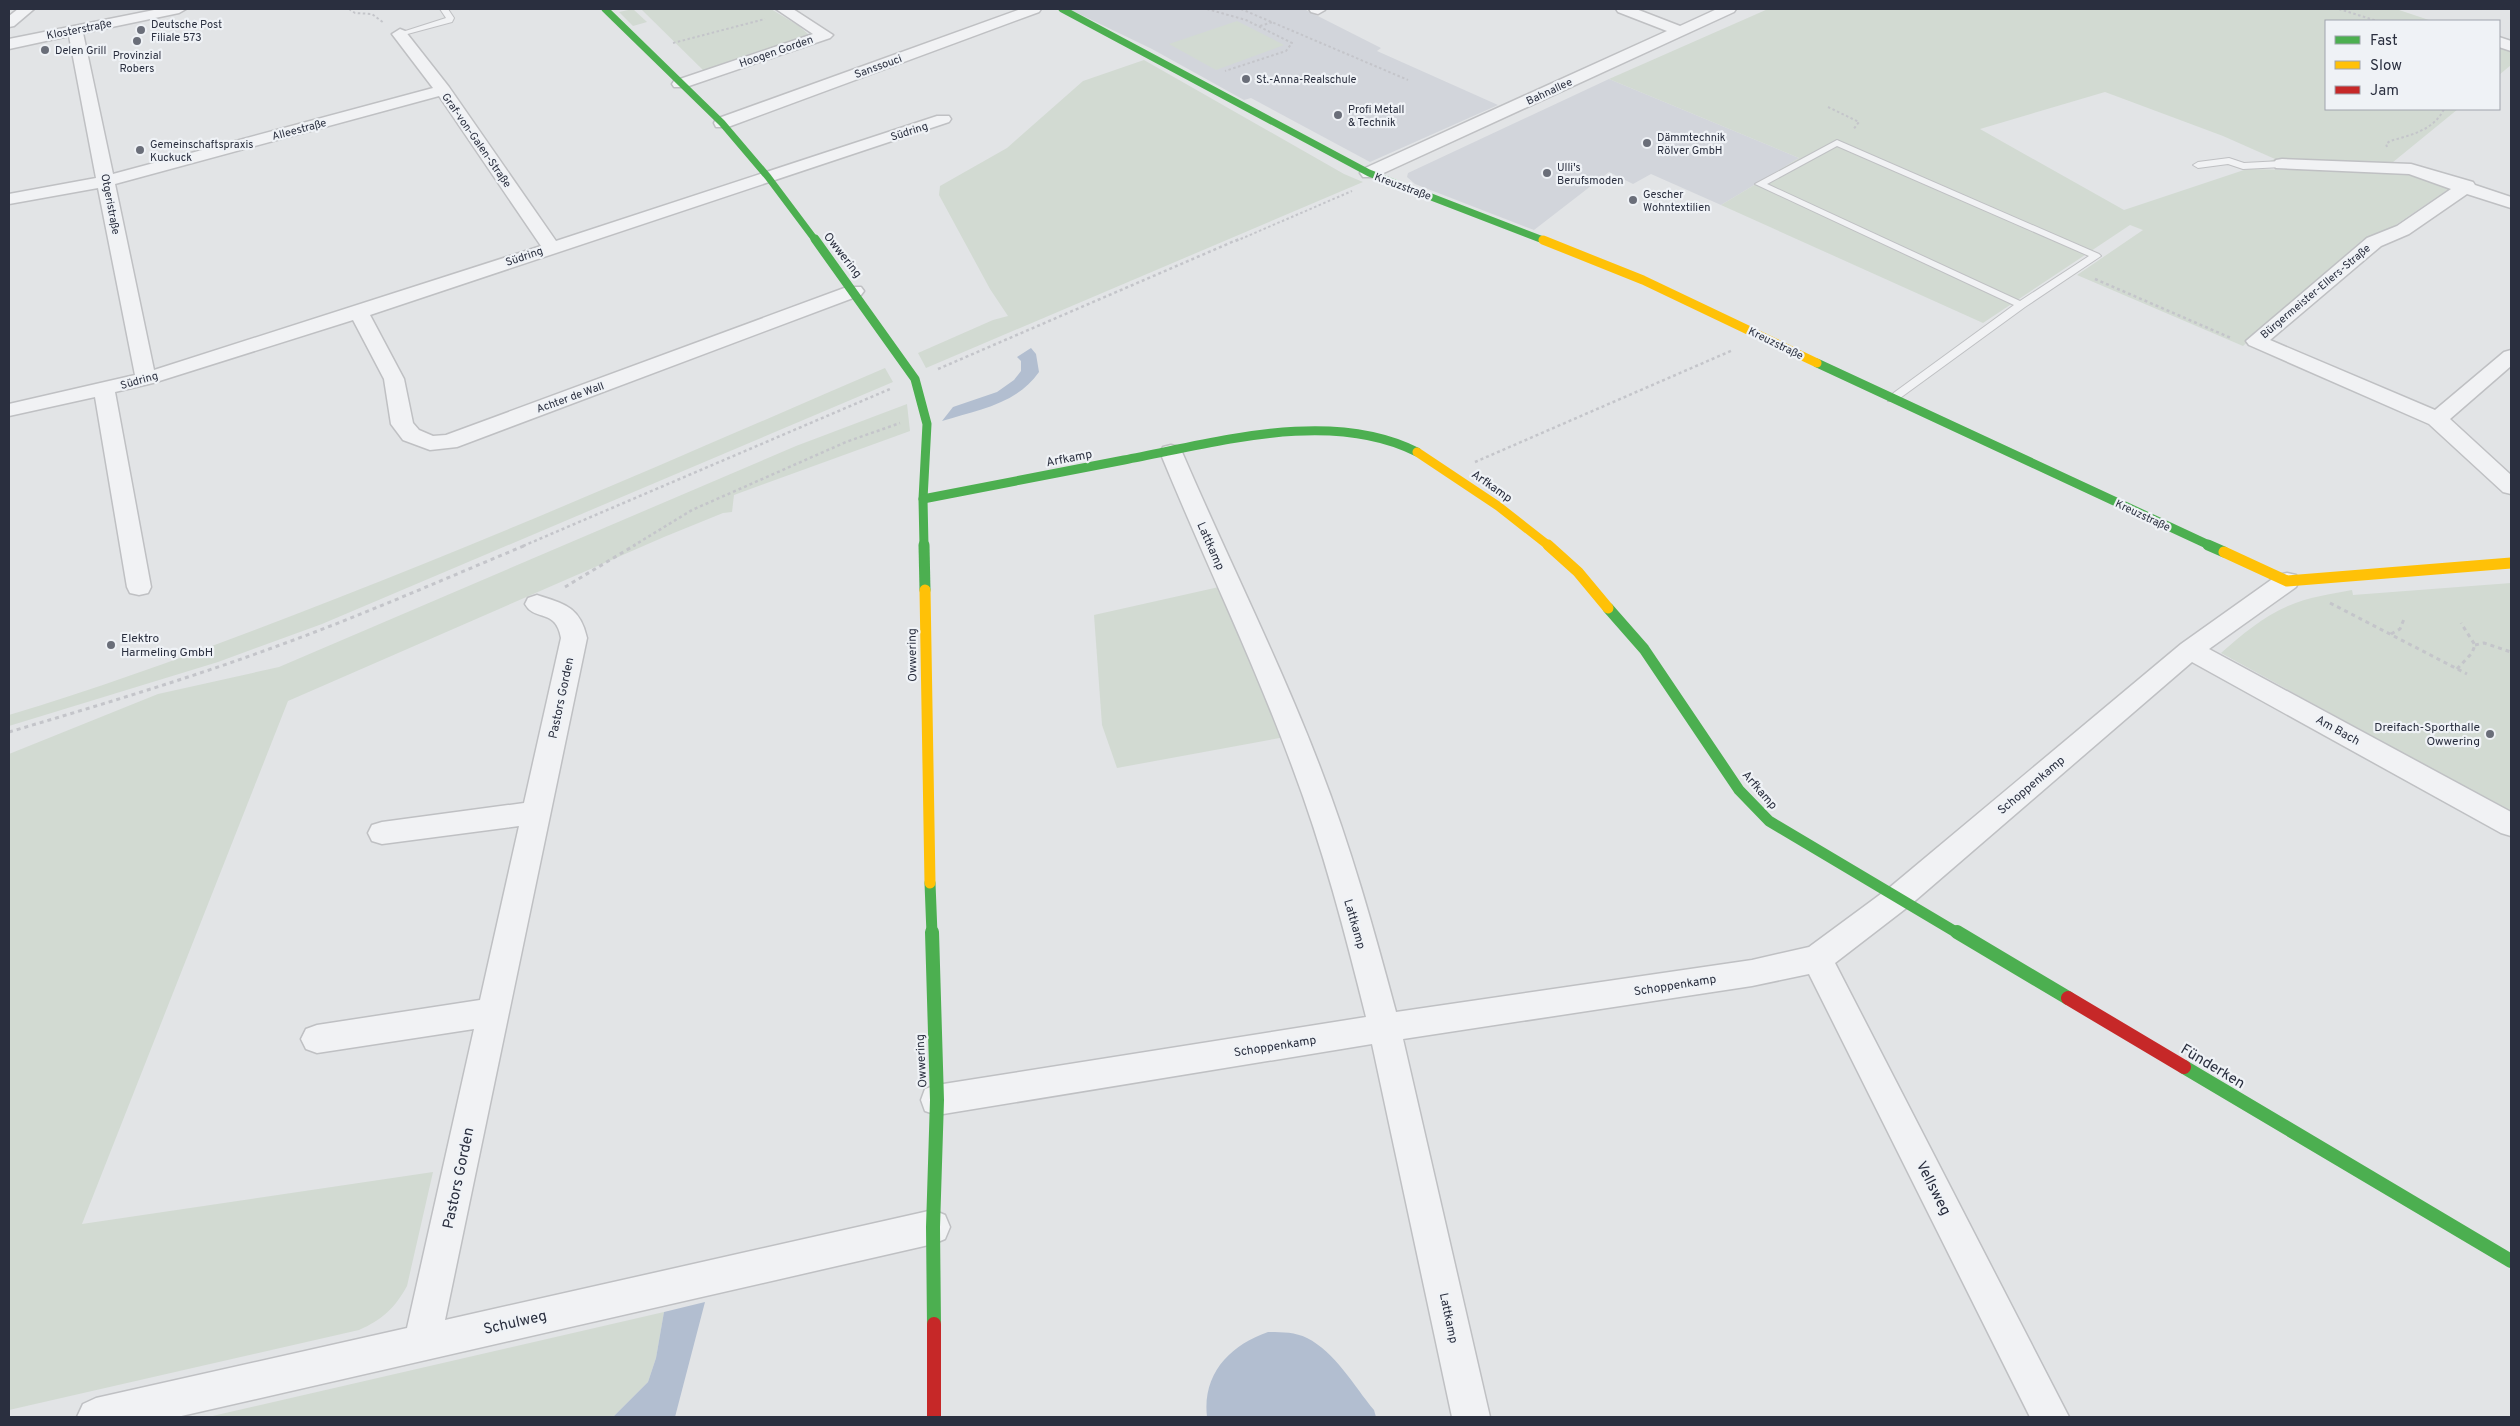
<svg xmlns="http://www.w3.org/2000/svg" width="2520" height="1426" viewBox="0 0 2520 1426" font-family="Overpass,sans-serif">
<rect width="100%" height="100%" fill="#e2e4e6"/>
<!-- built -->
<g fill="#d2d5db">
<path d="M1069,9H1304L1381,48L1377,51L1498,105L1370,162L1251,98L1244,100L1152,49Z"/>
<path d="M1609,79L1799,158L1721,205L1651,174L1633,184L1609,172L1534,230L1415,184L1407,177L1408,173Z"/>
</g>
<!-- green -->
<g fill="#d2dad2">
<path d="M633,9L647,22L633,26L619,12Z"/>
<path d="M641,9H771L799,26L809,35L794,43L706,73Z"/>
<path d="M1768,9H2396L2432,21H2326V109H2458L2387,167L2264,163L2275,159L2223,136L2105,92L1980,129L2124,210L2247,169L2365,171L2433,177L2450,188L2394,226L2362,240L2243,346L2077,275L2143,230L2130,225L1983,323L1721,205L1799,158L1609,79Z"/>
<path d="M1237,21L1284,45L1216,70L1169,44Z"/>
<path d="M2499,45L2511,49V65L2499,75Z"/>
<path d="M1144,60L1344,174L1363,182L926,368L918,353L993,320L1008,316L990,289L939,195L940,186L1007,148L1083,81Z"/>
<path d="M885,368L893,382L322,624L218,662L9,726V715C119,682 227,641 335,599C520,527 702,447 885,368Z"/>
<path d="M907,404L910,431L734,495L732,512L723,513L664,537L288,701L82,1224L433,1172L407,1286C395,1308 382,1320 359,1330L9,1410V754L158,694L279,667L796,446Z"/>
<path d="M2511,583V812L2221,653C2242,635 2262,617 2288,606C2308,597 2331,594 2352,590L2353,595Z"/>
<path d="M1219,587L1285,737L1117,768L1102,725L1094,615Z"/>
<path d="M664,1312L656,1358L648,1382L613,1417H208Z"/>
</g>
<!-- water -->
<g fill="#b2bed0">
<path d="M1031,348L1036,354L1039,372C1017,404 977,410 942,421L953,407L997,392L1014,380L1021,371V361L1017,357Z"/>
<path d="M705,1302L675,1417H613L648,1382L656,1358L664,1312Z"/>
<path d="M1268,1332C1281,1332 1295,1332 1307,1338C1335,1352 1354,1386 1374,1410L1376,1417H1207C1202,1374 1230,1345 1268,1332Z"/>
</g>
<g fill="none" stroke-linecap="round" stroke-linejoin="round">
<!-- lane casing -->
<g stroke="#bfc0c3" stroke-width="2">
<g id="lane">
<path d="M440,9H448L454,18L452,22L400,36L396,34L446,18Z"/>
<path d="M1837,140L2099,254L2101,256L2025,307L1896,401H1888V397L2014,305L1755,184ZM1837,146L2089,256L2020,301L1767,184Z"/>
<path d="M2229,158L2244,163L2282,161L2287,164L2282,167L2243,169L2228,164L2198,168L2193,165L2198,162Z"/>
</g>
</g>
<!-- street casing -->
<g stroke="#bfc0c3" stroke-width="3">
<g id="street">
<path d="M18,9H34L14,26L9,27V16Z"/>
<path d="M159,9H186L179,13L83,33L113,174L433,88L392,34L400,29L405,31L449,87L556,241L937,116H949L951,119L949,122L370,315L404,379L413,423L419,430L433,436L446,435L847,287H861L864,291L861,295L457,447L430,450L403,440L391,424L384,379L353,320L153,383L115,392L151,587L148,593L139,595L130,593L127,587L95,397L9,416V404L135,375L98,188L9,204V194L96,178L69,36L9,49V39ZM439,96L541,246L154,370L115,184Z"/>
<path d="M776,9H793L833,35L830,38L686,87H674L672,84L674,81L813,34Z"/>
<path d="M1021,9H1041L1039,12L728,127H716L714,123L716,119Z"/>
<path d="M1309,9H1324L1325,10L1318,14L1311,12Z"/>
<path d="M1616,9H1636L1680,26L1717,9H1736L1734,12L1375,177H1363L1360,173L1363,169L1667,31L1618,12Z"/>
<path d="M2499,37L2511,41V51L2499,47Z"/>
<path d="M2282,159L2411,164L2473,182L2475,185L2511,197V208L2467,194L2409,234L2381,246L2270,340L2435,410L2504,352L2511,350V366L2450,419L2511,475V494L2503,492L2429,424L2249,345L2246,341L2367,238L2397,226L2451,189L2409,174L2276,168L2273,164L2276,160Z"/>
<path d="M1171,445L1179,447L1182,452C1227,557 1279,660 1320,767C1351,847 1374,930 1396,1012L1752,960L1809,947L1889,888L2181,644L2278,575L2287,573L2296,575L2299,581L2296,587L2209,649L2511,812V836L2501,833L2192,662L1909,906L1835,963L2069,1417H2030L1809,974L1752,986L1403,1039L1490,1417H1452L1372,1044L937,1115L925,1111L921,1100L925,1089L937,1085L1366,1017C1345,933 1323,848 1292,766C1253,660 1203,557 1160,452L1163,447Z"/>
<path d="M537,595C565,604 580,607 587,638L445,1320L933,1210L945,1215L950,1227L945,1239L933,1244L177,1417H77L83,1404L96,1398L407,1328L474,1029L317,1053L306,1049L301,1039L306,1029L317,1025L480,1000L519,826L382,844L372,841L368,833L372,825L382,822L524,803L561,638C556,608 535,622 525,604L528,598Z"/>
</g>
</g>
<!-- path-far2 -->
<g stroke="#c4c5ca" stroke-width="2" stroke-dasharray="2.5 2.5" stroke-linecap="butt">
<path d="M349,9L355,13L372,14L384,23"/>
<path d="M1207,9L1246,20L1292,43L1286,51L1225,71"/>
<path d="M1241,9L1408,80"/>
<path d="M2339,9L2377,21"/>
<path d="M1260,26L1273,22"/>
<path d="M673,43L765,19"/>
<path d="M1828,107L1859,122L1853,130"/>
<path d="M2387,147L2386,144L2390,141C2411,135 2434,130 2444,109"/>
<path d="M1236,241L1352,191"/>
</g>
<!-- path-far1 -->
<g stroke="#c4c5ca" stroke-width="2.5" stroke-dasharray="3 3" stroke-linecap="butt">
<path d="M2095,279L2231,338"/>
<path d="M938,369L1239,239"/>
<path d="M1475,462L1733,350"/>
<path d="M523,546L890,389"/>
<path d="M633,546L692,510L846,442L900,423"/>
</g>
<!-- path -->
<g stroke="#c4c5ca" stroke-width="3" stroke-dasharray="4 4" stroke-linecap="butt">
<path d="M565,587L635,545"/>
<path d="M2330,603L2467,674"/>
<path d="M2391,634L2400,629L2404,619"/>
<path d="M2475,645L2484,643L2511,652"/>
<path d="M2457,669L2472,653L2475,645L2461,623"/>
<path d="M9,732C100,705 191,678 280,645C363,615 444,579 526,545"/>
</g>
<!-- lane -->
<use href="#lane" fill="#f1f2f4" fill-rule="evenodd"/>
<!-- street -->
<use href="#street" fill="#f1f2f4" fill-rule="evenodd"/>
<!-- fast-far3 -->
<g stroke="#4caf50" stroke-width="7">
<path d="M605,9L722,123L768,177L816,241"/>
<path d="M1062,9L1369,173L1543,240"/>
</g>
<!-- fast-far2 -->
<g stroke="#4caf50" stroke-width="9">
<path d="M815,239L915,379L927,424L923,499L924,546"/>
<path d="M1817,363L2211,546"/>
<path d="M923,499C990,486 1057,473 1124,460C1215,443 1330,408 1417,452"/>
</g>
<!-- fast-far1 -->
<g stroke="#4caf50" stroke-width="11">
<path d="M924,545L925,590"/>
<path d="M2208,545L2224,552"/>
<path d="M1608,608L1644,649L1739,790L1769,821L1959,934"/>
<path d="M930,883L932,934"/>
</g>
<!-- fast -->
<g stroke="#4caf50" stroke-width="14">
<path d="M932,932L937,1100L933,1227L934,1324"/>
<path d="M1957,932L2068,998"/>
<path d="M2184,1067L2511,1261"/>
</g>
<!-- slow-far1 -->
<g stroke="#ffc107" stroke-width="9">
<path d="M1543,240L1643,280L1817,363"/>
<path d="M1417,452L1498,506L1549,546"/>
</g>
<!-- slow -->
<g stroke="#ffc107" stroke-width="11">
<path d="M1548,545L1578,572L1608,608"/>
<path d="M2224,552L2287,581L2511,563"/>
<path d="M925,590L930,883"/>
</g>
<!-- jam -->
<g stroke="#c62828" stroke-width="14">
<path d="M2068,998L2184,1067"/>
<path d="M934,1324V1417"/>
</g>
</g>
<!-- markers -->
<g fill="#6a6e79" stroke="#eff2f6" stroke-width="2">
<circle cx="141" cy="30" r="5"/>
<circle cx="137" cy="41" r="5"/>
<circle cx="45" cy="50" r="5"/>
<circle cx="1246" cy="79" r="5"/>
<circle cx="1338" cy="115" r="5"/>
<circle cx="1647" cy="143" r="5"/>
<circle cx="140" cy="150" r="5"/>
<circle cx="1547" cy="173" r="5"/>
<circle cx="1633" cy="200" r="5"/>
<circle cx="111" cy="645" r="5"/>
<circle cx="2490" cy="734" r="5"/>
</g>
<g text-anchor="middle" stroke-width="4.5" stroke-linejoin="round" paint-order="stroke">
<!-- far-poi labels -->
<g font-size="11" fill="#2a2f3f" stroke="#eff2f6" text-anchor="start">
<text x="151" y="28">Deutsche Post<tspan x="151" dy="13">Filiale 573</tspan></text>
<text x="55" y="54">Delen Grill</text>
<text x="137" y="59" text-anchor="middle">Provinzial<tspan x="137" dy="13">Robers</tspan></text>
<text x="1256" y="83">St.-Anna-Realschule</text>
<text x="1348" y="113">Profi Metall<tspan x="1348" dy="13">&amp; Technik</tspan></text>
<text x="1657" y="141">Dämmtechnik<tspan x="1657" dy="13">Rölver GmbH</tspan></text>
<text x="150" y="148">Gemeinschaftspraxis<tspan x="150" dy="13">Kuckuck</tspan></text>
<text x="1557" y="171">Ulli's<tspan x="1557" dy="13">Berufsmoden</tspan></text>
<text x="1643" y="198">Gescher<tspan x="1643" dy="13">Wohntextilien</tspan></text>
</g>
<!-- far-street labels -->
<g font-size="11" fill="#2a2f3f" stroke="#eff2f6">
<text transform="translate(79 29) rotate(-11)" y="4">Klosterstraße</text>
<text transform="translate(776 51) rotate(-19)" y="4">Hoogen Gorden</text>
<text transform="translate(878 66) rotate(-20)" y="4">Sanssouci</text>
<text transform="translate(1549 91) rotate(-25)" y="4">Bahnallee</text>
<text transform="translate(299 129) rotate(-15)" y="4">Alleestraße</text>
<text transform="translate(909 131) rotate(-18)" y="4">Südring</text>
<text transform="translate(477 140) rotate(55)" y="4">Graf-von-Galen-Straße</text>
<text transform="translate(1403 186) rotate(20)" y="4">Kreuzstraße</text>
<text transform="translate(111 204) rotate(79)" y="4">Otgeristraße</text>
<text transform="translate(524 256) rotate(-19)" y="4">Südring</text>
<text transform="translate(2315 291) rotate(-40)" y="4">Bürgermeister-Ellers-Straße</text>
<text transform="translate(1776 343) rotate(26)" y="4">Kreuzstraße</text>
<text transform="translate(139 380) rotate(-16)" y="4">Südring</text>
<text transform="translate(570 397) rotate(-20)" y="4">Achter de Wall</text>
<text transform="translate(2143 515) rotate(25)" y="4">Kreuzstraße</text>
</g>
<!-- street labels -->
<g font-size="12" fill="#2a2f3f" stroke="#eff2f6">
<text transform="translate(843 255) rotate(52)" y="4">Owwering</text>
<text transform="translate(1069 458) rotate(-11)" y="4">Arfkamp</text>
<text transform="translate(1492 486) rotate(35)" y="4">Arfkamp</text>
<text transform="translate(1211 546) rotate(66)" y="4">Lattkamp</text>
<text transform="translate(912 655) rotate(-91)" y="4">Owwering</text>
<text transform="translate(561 698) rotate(-78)" y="4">Pastors Gorden</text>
<text transform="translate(2338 730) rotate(29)" y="4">Am Bach</text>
<text transform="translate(2031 785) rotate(-40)" y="4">Schoppenkamp</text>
<text transform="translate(1760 790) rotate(49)" y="4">Arfkamp</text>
<text transform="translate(1355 924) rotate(74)" y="4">Lattkamp</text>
<text transform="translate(1675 985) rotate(-9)" y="4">Schoppenkamp</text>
<text transform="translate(1275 1046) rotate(-9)" y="4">Schoppenkamp</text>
<text transform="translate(921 1061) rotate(-93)" y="4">Owwering</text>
<text transform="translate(1449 1318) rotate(78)" y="4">Lattkamp</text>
</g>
<!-- poi labels -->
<g font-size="12" fill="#2a2f3f" stroke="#eff2f6" text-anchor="start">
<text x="121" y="642">Elektro<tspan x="121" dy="14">Harmeling GmbH</tspan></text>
<text x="2480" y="731" text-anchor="end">Dreifach-Sporthalle<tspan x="2480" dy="14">Owwering</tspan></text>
</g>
<!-- near-street labels -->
<g font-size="15" fill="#2a2f3f" stroke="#eff2f6">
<text transform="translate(2213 1066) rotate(31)" y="5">Fünderken</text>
<text transform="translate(458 1178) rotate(-78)" y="5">Pastors Gorden</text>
<text transform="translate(1934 1188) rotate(63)" y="5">Vellsweg</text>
<text transform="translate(515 1322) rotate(-13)" y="5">Schulweg</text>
</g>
</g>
<!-- border -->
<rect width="2520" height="1426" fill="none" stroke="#2a2f3f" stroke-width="20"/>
<!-- legend -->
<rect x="2325" y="20" width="175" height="90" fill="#eff2f6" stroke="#a0a4ad"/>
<rect x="2335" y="36" width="25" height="8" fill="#4caf50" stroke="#a0a4ad"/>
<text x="2370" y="45" font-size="15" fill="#2a2f3f">Fast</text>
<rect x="2335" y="61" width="25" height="8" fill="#ffc107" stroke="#a0a4ad"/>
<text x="2370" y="70" font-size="15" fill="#2a2f3f">Slow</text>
<rect x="2335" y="86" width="25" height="8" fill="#c62828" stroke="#a0a4ad"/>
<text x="2370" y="95" font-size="15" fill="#2a2f3f">Jam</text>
</svg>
